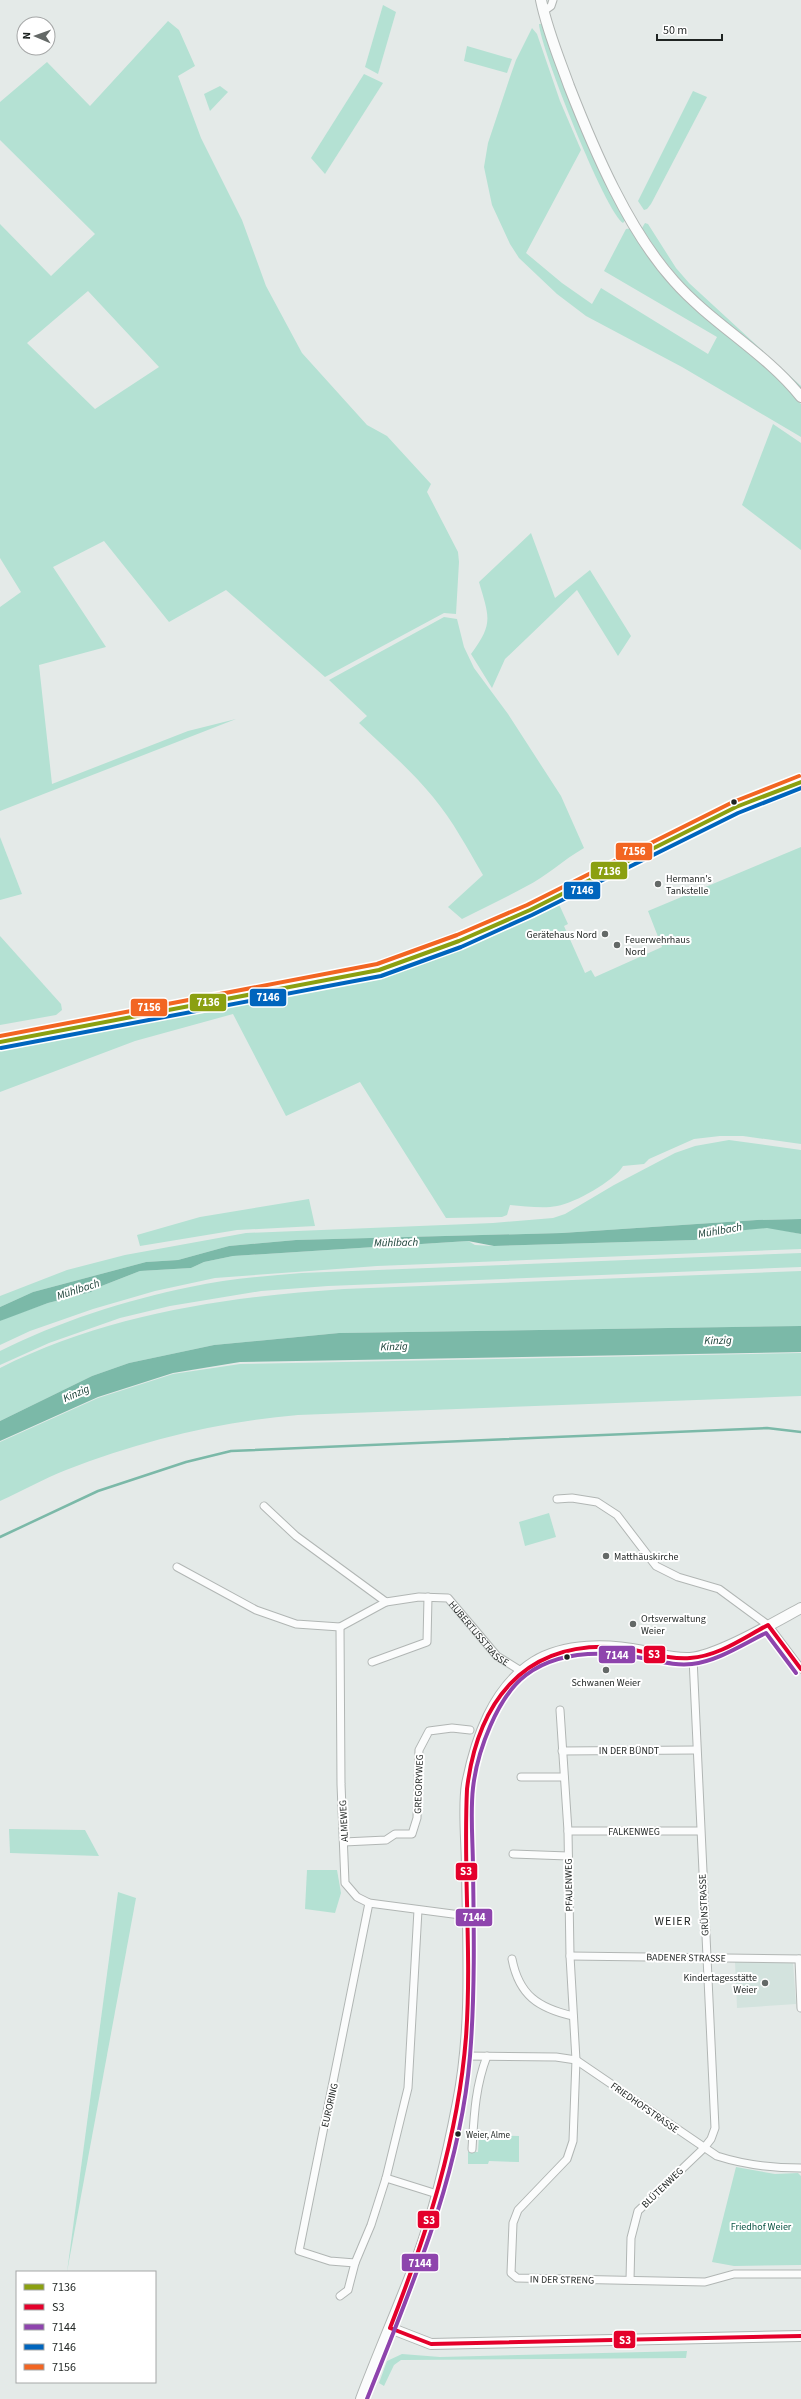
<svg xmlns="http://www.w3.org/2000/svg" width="801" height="2399" viewBox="0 0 801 2399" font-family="'Source Sans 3',sans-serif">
<rect width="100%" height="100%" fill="#e4eae8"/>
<!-- built -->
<path fill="#d3e3de" d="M735,1962L793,1963L796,2004L737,2008Z"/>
<!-- green -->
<g fill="#b4e1d3" fill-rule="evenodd">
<path d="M383,5L396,12L378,74L365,67Z"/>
<path d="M168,21L179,30L195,66L178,76L201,138L242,220L266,286L302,353L367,425L387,436L431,484L427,492L458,552L459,562L456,614L444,613L325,677L226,590L169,622L104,541L53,567L106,647L39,665L52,784L188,731L236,719L0,811V607L21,592L0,558V224L51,276L95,234L0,140V102L47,62L90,106ZM88,291L159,367L95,409L27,343Z"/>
<path d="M539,24H543L627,218L623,223C606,214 540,48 539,24Z"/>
<path d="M532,28L537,34L560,101L581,150L526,253L562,283L592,304L601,288L708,354L717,337L604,271L626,229L633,228L722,330L775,375L801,404V437L682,367L586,316L557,294L519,258L510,244L492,205L484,167L488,143L510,77L516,60Z"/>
<path d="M467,46L512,59L507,73L464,61Z"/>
<path d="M364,74L383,83L325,174L311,158Z"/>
<path d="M220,86L228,92L210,111L204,94Z"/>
<path d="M693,91L707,97L651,204L647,209L644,210L638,201Z"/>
<path d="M645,223L648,224L676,268L689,283L801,386V392C744,341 682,294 642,228Z"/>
<path d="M773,424L801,443V550L742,505Z"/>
<path d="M531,533L555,598L590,570L631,636L618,656L577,590L505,659L492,688L471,654C494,623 489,617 479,582Z"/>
<path d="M444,617L457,619L464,647L474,668L508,714L561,796L584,848C563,860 547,876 525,887C505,898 483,908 462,919L448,907L483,875C467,848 453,821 433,797C411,770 384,747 359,723L367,716L329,680Z"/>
<path d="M0,837L22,894L0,900Z"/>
<path d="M801,847V1144L743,1136H720L694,1139L649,1159L644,1164L623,1166C614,1181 575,1203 557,1206C543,1209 525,1206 510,1205L507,1215L502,1217L446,1218L360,1082L286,1116L233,1014L135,1041L0,1092V1046L315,988L557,900L568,924L564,926L585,973L591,970L595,977L662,947L648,911Z"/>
<path d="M0,936L61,1004L62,1010L56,1015L0,1025Z"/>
<path d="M729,1140L801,1150V1219L757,1220L562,1233L296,1240L229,1246L178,1260L146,1262L33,1292L0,1307V1296L67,1270L125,1255L246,1233L493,1223L553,1218L565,1214L614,1185L675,1153L695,1146Z"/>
<path d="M309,1199L315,1226L237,1230L140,1246L137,1235L200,1217Z"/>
<path d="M767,1227L801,1234V1249L377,1266L215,1278L155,1291L93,1309L30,1331L0,1345V1321L6,1318L48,1303L91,1292L99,1287L140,1271L191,1268L204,1262L233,1256L468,1241L475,1245L494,1246L695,1240L735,1231Z"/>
<path d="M801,1253V1267L328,1286L261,1291L170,1306L120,1318L49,1343L0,1365V1351C58,1322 126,1300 190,1287C227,1279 265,1276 302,1273Z"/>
<path d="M801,1271V1326L339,1333L214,1345L129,1363L92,1376L0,1421V1368C107,1314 226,1297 344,1289Z"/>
<path d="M801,1353V1396L298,1415C218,1422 141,1441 66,1470C43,1479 22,1491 0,1501V1442L98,1398L173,1374L240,1364Z"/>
<path d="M549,1513L556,1537L525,1546L519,1522Z"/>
<path d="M9,1829L85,1830L99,1856L10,1853Z"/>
<path d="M307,1870H337L341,1893L335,1913L305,1909Z"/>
<path d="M118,1892L136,1898L67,2272Z"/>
<path d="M479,2135L519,2136V2162L489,2161L488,2164H468V2152H478Z"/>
<path d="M736,2167L775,2174L798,2173L801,2176V2265L734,2266L712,2262Z"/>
<path d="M687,2351L686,2358L401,2360L394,2365L384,2386L379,2383L387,2361L402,2354L440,2357Z"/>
</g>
<!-- water -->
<g fill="#7bb9a8">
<path d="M801,1219V1234L767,1228L735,1231L695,1240L494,1246L468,1241L233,1256L204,1262L191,1268L140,1271L99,1287L91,1292L48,1303L0,1321V1307L33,1292L146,1262L178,1260L229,1246L296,1240L562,1233L757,1220Z"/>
<path d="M801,1326V1352L240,1362L173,1373L98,1397L0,1441V1421L92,1376L129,1363L214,1345L339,1333Z"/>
</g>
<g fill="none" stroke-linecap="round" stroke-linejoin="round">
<!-- stream -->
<path stroke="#7bb9a8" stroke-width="2.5" d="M0,1537L98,1491L186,1462L231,1451L767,1428L801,1432"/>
<!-- street casing -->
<g stroke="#b1b6b4" stroke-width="9">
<g id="street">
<path d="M544,11L551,6L553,0"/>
<path d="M557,1499L572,1498L597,1502L617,1515L656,1566L678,1577L719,1589L768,1625L801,1669"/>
<path id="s1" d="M264,1506L296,1536L386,1602L419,1597L448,1598L497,1656L521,1671"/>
<path d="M177,1567L256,1610L296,1624L340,1627L386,1602"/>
<path d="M340,1627L341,1784L345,1883L357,1897L369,1903L468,1916"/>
<path d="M372,1662L427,1642L428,1597"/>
<path d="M560,1710L568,1831L570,1956L576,2060L573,2141L567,2159L518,2210L513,2223L511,2273L517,2278L705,2282L734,2274H801"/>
<path d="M562,1751L696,1750"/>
<path d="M521,1777H564"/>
<path d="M568,1831H700"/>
<path d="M344,1842L386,1840L395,1834H412L417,1818L419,1750L429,1731L452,1728L470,1730"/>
<path d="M513,1854L568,1856"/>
<path d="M369,1903L299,2251L330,2261L355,2263L371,2225L386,2178L408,2088L418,1910"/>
<path d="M570,1956L801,1959"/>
<path d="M512,1959C519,1995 538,2008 573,2016"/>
<path d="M799,1959L801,2008"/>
<path d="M464,2056L556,2057L576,2060L717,2156C745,2165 772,2168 801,2168"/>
<path d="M472,2149C474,2117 475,2087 487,2056"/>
<path d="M386,2178L437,2194"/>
<path d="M630,2280L631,2238L638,2211L704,2148L711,2139L715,2128L693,1658"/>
<path d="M340,2296L348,2290L355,2263"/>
</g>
</g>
<!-- secondary casing -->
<g stroke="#b1b6b4" stroke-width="12">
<g id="secondary">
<path d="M541,0C547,30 559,58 569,86C594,150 628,230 674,281C712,324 765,352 801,397"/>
<path d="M390,2328L431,2344L801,2336"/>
<path d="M361,2399C379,2351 400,2304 418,2256C436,2207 448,2154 458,2102C473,2026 468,1946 467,1869C467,1844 463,1808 467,1784C476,1739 493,1688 534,1662C565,1643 609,1644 643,1651C659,1654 674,1659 690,1658C717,1656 775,1622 801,1608"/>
</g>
</g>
<!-- primary casing -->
<g stroke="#b1b6b4" stroke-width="14">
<path id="primary" d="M0,1042L379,970L459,941L530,910L677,835L736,807L801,782"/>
</g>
<!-- street -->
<use href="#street" stroke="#fbfcfc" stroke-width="7"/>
<!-- secondary -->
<use href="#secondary" stroke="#fbfcfc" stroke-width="10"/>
<!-- primary -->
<use href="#primary" stroke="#fbfcfc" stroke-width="12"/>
<!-- bus-1 casing -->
<g stroke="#fff" stroke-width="7">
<path id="bus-1" d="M0,1042L379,970L459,941L530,910L736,807L801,782"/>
</g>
<!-- bus-2 casing -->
<g stroke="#fff" stroke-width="7">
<path id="bus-2" d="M801,1669L768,1625C743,1638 719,1656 690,1658C664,1660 638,1648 612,1647C521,1643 477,1705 467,1789C463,1872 472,1954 466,2037C458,2139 427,2233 390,2328L431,2344L801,2336"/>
</g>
<!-- bus-3 casing -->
<g stroke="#fff" stroke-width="7">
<path id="bus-3" d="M367,2399C411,2288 460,2176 470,2056C475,1994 474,1931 473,1869C473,1842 470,1814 473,1788C477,1752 497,1697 526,1675C559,1650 603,1651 642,1658C659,1661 675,1666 692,1664C718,1661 743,1644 766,1633L796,1673"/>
</g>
<!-- bus-4 casing -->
<g stroke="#fff" stroke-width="7">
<path id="bus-4" d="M1,1048L381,976L461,947L532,915L738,813L801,788"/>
</g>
<!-- bus-5 casing -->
<g stroke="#fff" stroke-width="7">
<path id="bus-5" d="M0,1036L377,964L457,935L527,905L733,802L799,776"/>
</g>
<!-- bus-1 -->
<use href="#bus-1" stroke="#8ba011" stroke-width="4"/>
<!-- bus-2 -->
<use href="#bus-2" stroke="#e4002b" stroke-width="4"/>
<!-- bus-3 -->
<use href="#bus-3" stroke="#8e44ad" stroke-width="4"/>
<!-- bus-4 -->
<use href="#bus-4" stroke="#0065bd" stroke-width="4"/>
<!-- bus-5 -->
<use href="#bus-5" stroke="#f26522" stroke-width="4"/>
</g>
<!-- markers -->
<g fill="#1f2422" stroke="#fff" stroke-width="1.5">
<circle cx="734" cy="802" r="3.5"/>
<circle cx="567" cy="1657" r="3.5"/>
<circle cx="458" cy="2134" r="3.5"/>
</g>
<g fill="#646967" stroke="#fff" stroke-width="1.5">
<circle cx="658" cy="884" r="4"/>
<circle cx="605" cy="934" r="4"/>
<circle cx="617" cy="945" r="4"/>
<circle cx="606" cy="1556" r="4"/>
<circle cx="633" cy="1624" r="4"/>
<circle cx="606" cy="1670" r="4"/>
<circle cx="765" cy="1983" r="4"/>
</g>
<g text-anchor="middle" stroke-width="4" stroke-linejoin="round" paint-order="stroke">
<!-- bus labels -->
<g font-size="9" fill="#1f2422" stroke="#fff" text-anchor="start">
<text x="466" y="2138">Weier, Alme</text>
</g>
<!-- poi labels -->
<g font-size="10" fill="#1f2422" stroke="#fff" text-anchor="start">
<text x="666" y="882">Hermann's<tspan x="666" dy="12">Tankstelle</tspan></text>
<text x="597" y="938" text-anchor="end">Gerätehaus Nord</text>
<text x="625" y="943">Feuerwehrhaus<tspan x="625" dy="12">Nord</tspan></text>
<text x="614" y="1560">Matthäuskirche</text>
<text x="641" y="1622">Ortsverwaltung<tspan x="641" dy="12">Weier</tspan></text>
<text x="606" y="1686" text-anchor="middle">Schwanen Weier</text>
<text x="757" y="1981" text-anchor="end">Kindertagesstätte<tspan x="757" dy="12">Weier</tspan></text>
</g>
<!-- street labels -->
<g font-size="10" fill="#1f2422" stroke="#fff">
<text dy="4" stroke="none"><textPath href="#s1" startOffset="265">HUBERTUSSTRASSE</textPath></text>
<text x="629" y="1754">IN DER BÜNDT</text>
<text transform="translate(418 1784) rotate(-88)" y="4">GREGORYWEG</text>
<text transform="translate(343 1821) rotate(-93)" y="4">ALMEWEG</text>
<text x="634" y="1835">FALKENWEG</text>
<text transform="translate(568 1885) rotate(-91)" y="4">PFAUENWEG</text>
<text transform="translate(703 1905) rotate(-93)" y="4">GRÜNSTRASSE</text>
<text transform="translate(686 1957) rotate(1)" y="4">BADENER STRASSE</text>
<text transform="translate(329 2105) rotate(-77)" y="4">EURORING</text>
<text transform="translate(645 2107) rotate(35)" y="4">FRIEDHOFSTRASSE</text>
<text transform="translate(662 2187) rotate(-44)" y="4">BLÜTENWEG</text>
<text transform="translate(562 2279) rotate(1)" y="4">IN DER STRENG</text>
</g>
<!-- park labels -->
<g font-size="10" fill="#0c5545" stroke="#fff">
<text x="761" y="2230">Friedhof Weier</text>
</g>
<!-- water labels -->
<g font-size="11" font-style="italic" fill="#11392f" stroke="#fff">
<text transform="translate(720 1230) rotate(-10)" y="4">Mühlbach</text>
<text transform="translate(396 1242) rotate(-1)" y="4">Mühlbach</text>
<text transform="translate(78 1289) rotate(-18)" y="4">Mühlbach</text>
<text transform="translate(718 1340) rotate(-1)" y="4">Kinzig</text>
<text transform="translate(394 1346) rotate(-2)" y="4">Kinzig</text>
<text transform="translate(76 1393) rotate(-24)" y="4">Kinzig</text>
</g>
<!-- quarter labels -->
<g font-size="12" letter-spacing="1" fill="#1f2422" stroke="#fff">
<text x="673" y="1925">WEIER</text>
</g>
</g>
<g stroke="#fff" stroke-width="1.5">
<rect x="615" y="842" width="38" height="19" rx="4" fill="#f26522"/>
<rect x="590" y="861" width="38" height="19" rx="4" fill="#8ba011"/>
<rect x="563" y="881" width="38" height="19" rx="4" fill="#0065bd"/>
<rect x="249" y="988" width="38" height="19" rx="4" fill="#0065bd"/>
<rect x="189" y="993" width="38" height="19" rx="4" fill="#8ba011"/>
<rect x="130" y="998" width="38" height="19" rx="4" fill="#f26522"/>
<rect x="643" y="1645" width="23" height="19" rx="4" fill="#e4002b"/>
<rect x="598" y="1645" width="38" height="19" rx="4" fill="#8e44ad"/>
<rect x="455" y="1862" width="23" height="19" rx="4" fill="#e4002b"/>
<rect x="455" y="1908" width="38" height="19" rx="4" fill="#8e44ad"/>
<rect x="417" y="2210" width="23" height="19" rx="4" fill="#e4002b"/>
<rect x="401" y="2253" width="38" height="19" rx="4" fill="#8e44ad"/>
<rect x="613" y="2330" width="23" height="19" rx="4" fill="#e4002b"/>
</g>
<g font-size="11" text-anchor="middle" font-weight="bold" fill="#fff">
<text x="634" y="855">7156</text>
<text x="609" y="875">7136</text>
<text x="582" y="894">7146</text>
<text x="268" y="1001">7146</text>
<text x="208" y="1006">7136</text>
<text x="149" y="1011">7156</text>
<text x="654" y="1658">S3</text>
<text x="617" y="1659">7144</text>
<text x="466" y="1875">S3</text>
<text x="474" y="1921">7144</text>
<text x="429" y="2224">S3</text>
<text x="420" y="2267">7144</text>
<text x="625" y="2344">S3</text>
</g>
<!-- legend -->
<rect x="16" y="2271" width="140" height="112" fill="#ffffff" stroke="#a5a7a7"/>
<rect x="24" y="2284" width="20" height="6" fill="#8ba011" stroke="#a5a7a7"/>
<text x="52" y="2291" font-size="12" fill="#1f2422">7136</text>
<rect x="24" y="2304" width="20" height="6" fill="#e4002b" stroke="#a5a7a7"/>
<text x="52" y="2311" font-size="12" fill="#1f2422">S3</text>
<rect x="24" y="2324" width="20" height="6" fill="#8e44ad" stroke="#a5a7a7"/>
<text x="52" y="2331" font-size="12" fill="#1f2422">7144</text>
<rect x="24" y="2344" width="20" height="6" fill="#0065bd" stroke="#a5a7a7"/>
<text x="52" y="2351" font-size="12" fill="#1f2422">7146</text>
<rect x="24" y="2364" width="20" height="6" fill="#f26522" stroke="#a5a7a7"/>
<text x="52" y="2371" font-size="12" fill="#1f2422">7156</text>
<!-- north arrow -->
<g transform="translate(36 36) rotate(272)"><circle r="19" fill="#ffffff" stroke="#a5a7a7"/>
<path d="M0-3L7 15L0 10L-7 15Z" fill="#646967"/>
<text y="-6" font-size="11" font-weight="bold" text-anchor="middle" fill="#1f2422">N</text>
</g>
<!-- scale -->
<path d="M657 34v6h65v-6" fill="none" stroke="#1f2422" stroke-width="2"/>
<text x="663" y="34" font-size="12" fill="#1f2422" stroke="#ffffff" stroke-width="3" paint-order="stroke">50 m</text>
</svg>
